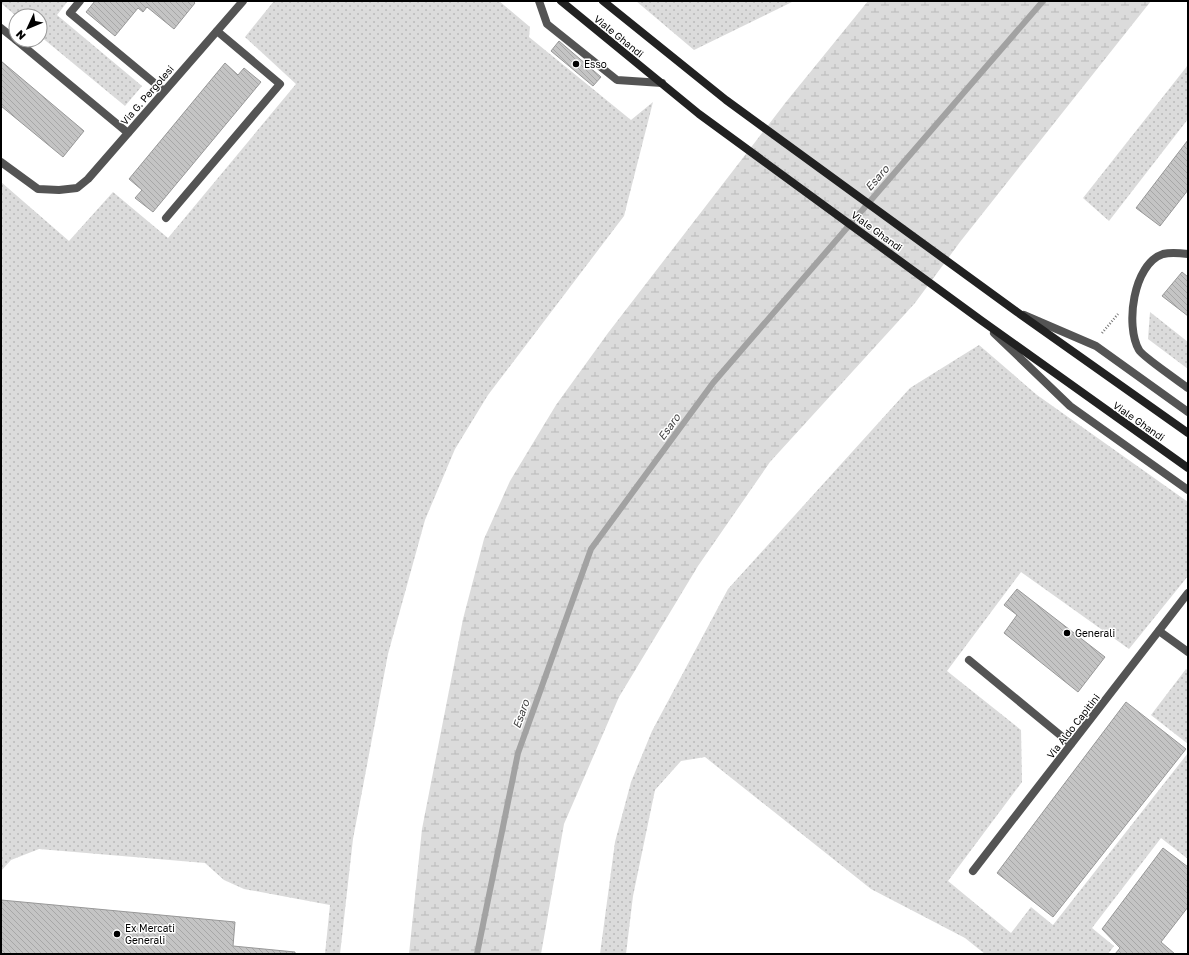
<svg xmlns="http://www.w3.org/2000/svg" width="1189" height="955" viewBox="0 0 1189 955" font-family="'Golos Text',sans-serif">
<defs>
<pattern id="grass-dots" width="8" height="8" patternUnits="userSpaceOnUse"><rect width="8" height="8" fill="#dbdbdb"/><path d="M2 2h.1M6 6h.1" fill="none" stroke="#bababa" stroke-width="1.8" stroke-linecap="round"/></pattern>
<pattern id="wetland-marsh" width="20" height="14" patternUnits="userSpaceOnUse"><rect width="20" height="14" fill="#dbdbdb"/><path d="M1 5h8M5 5V1M11 12h8M15 12V8" fill="none" stroke="#bababa"/></pattern>
<pattern id="building-back-hatch" width="6" height="6" patternUnits="userSpaceOnUse"><rect width="6" height="6" fill="#c4c4c4"/><path d="M-1 5l2 2M0 0l6 6M5-1l2 2" fill="none" stroke="#a7a7a7"/></pattern>
</defs>
<rect width="100%" height="100%" fill="#fff"/>
<!-- grass -->
<g fill="url(#grass-dots)">
<path d="M1,1H68L57,15L142,86L125,106L40,36V16H16L1,3Z"/>
<path d="M274,1H499L530,27L529,37L631,120L653,102L624,216L488,395L455,449L425,520L388,654L353,839L340,954H325L330,905L244,889L224,880L205,863L39,849L11,860L1,871V182L69,241L113,192L168,238L296,84L245,37Z"/>
<path d="M636,1H794L694,50Z"/>
<path d="M1188,65V119L1109,221L1083,198Z"/>
<path d="M1150,312L1188,342V369L1148,339Z"/>
<path d="M979,345L1037,395L1188,502V576L1129,649L1021,572L947,671L1021,730L1022,782L948,881L1011,933L1031,907L1053,925L1188,753V859L1161,838L1092,928L1114,946L1108,954H985L965,938L871,889L705,757L681,761L655,790L633,896L626,954H600L615,842L631,782L652,731L728,589L910,388Z"/>
<path d="M1186,669L1188,671V744L1151,715Z"/>
</g>
<!-- wetland -->
<path fill="url(#wetland-marsh)" d="M868,1H1151L960,242L915,303L770,462L698,566L619,697L564,824L541,954H409L422,829L463,619L484,539L510,481L556,405L608,333L786,102Z"/>
<g fill="none" stroke-linecap="round" stroke-linejoin="round">
<!-- stream -->
<path stroke="#a2a2a2" stroke-width="6" d="M477,954L518,753L591,549L713,383L1043,1"/>
</g>
<!-- building -->
<g fill="url(#building-back-hatch)" stroke="#989898">
<path d="M95,1H193L195,3L174,29L147,7L143,12L138,8L115,36L86,12Z"/>
<path d="M559,41L601,77L593,86L551,51Z"/>
<path d="M1,61L84,131L63,157L1,106Z"/>
<path d="M225,63L238,75L244,68L261,82L153,212L135,198L142,190L129,179Z"/>
<path d="M1188,140V190L1160,226L1136,208Z"/>
<path d="M1182,272L1188,277V316L1162,296Z"/>
<path d="M1017,589L1105,657L1078,692L1004,633L1017,615L1004,605Z"/>
<path d="M1126,702L1186,749L1053,917L997,873Z"/>
<path d="M1163,848L1188,867V907L1161,942L1175,954H1115L1120,948L1102,929Z"/>
<path d="M1,900L235,922L233,946L295,952V954H1Z"/>
</g>
<g fill="none" stroke-linecap="round" stroke-linejoin="round">
<!-- path -->
<path stroke="#767676" stroke-width="2.5" stroke-dasharray="1 2" stroke-linecap="butt" d="M1102,333L1118,314"/>
<!-- service -->
<g stroke="#545454" stroke-width="8">
<path d="M80,1L70,13L164,91"/>
<path d="M539,1L547,24L617,80L662,83"/>
<path d="M1,28L16,40"/>
<path d="M16,40L128,133"/>
<path d="M166,218L280,84L217,31"/>
<path d="M1188,254C1180,253 1171,252 1163,254C1133,264 1125,326 1139,350C1142,356 1180,382 1188,388"/>
<path d="M1024,315L1096,346L1188,412"/>
<path d="M994,333L1070,406L1188,490"/>
<path d="M1159,631L1188,652"/>
<path d="M969,660L1071,744"/>
<path d="M973,871L1188,593"/>
</g>
<!-- minor -->
<path stroke="#545454" stroke-width="8" d="M1,162L38,189L59,190L77,188L88,179L243,1"/>
<!-- secondary -->
<g stroke="#212121" stroke-width="8">
<path d="M561,1L699,114L982,321L1188,468"/>
<path d="M603,1L726,100L1017,312L1188,433"/>
</g>
</g>
<!-- markers -->
<g fill="#000" stroke="#fff" stroke-width="1.5">
<circle cx="576" cy="64" r="4"/>
<circle cx="1067" cy="633" r="4"/>
<circle cx="117" cy="934" r="4"/>
</g>
<g text-anchor="middle" stroke-width="3" stroke-linejoin="round" paint-order="stroke">
<!-- street labels -->
<g font-size="10" fill="#000" stroke="#fff">
<text transform="translate(619 36) rotate(39)" y="4">Viale Ghandi</text>
<text transform="translate(147 95) rotate(-49)" y="4">Via G. Pergolesi</text>
<text transform="translate(877 231) rotate(36)" y="4">Viale Ghandi</text>
<text transform="translate(1139 421) rotate(35)" y="4">Viale Ghandi</text>
<text transform="translate(1073 726) rotate(-52)" y="4">Via Aldo Capitini</text>
</g>
<!-- poi labels -->
<g font-size="10" fill="#000" stroke="#fff" text-anchor="start">
<text x="584" y="68">Esso</text>
<text x="1075" y="637">Generali</text>
<text x="125" y="932">Ex Mercati<tspan x="125" dy="12">Generali</tspan></text>
</g>
<!-- water labels -->
<g font-size="11" font-style="italic" fill="#434343" stroke="#fff">
<text transform="translate(877 178) rotate(-49)" y="4">Esaro</text>
<text transform="translate(669 427) rotate(-54)" y="4">Esaro</text>
<text transform="translate(521 714) rotate(-70)" y="4">Esaro</text>
</g>
</g>
<!-- border -->
<rect width="1189" height="955" fill="none" stroke="#000000" stroke-width="4"/>
<!-- north arrow -->
<g transform="translate(28 28) rotate(226)"><circle r="19" fill="#ffffff" stroke="#999999"/>
<path d="M0-3L7 15L0 10L-7 15Z" fill="#000000"/>
<text y="-6" font-size="11" font-weight="bold" text-anchor="middle" fill="#000000">N</text>
</g>
</svg>
